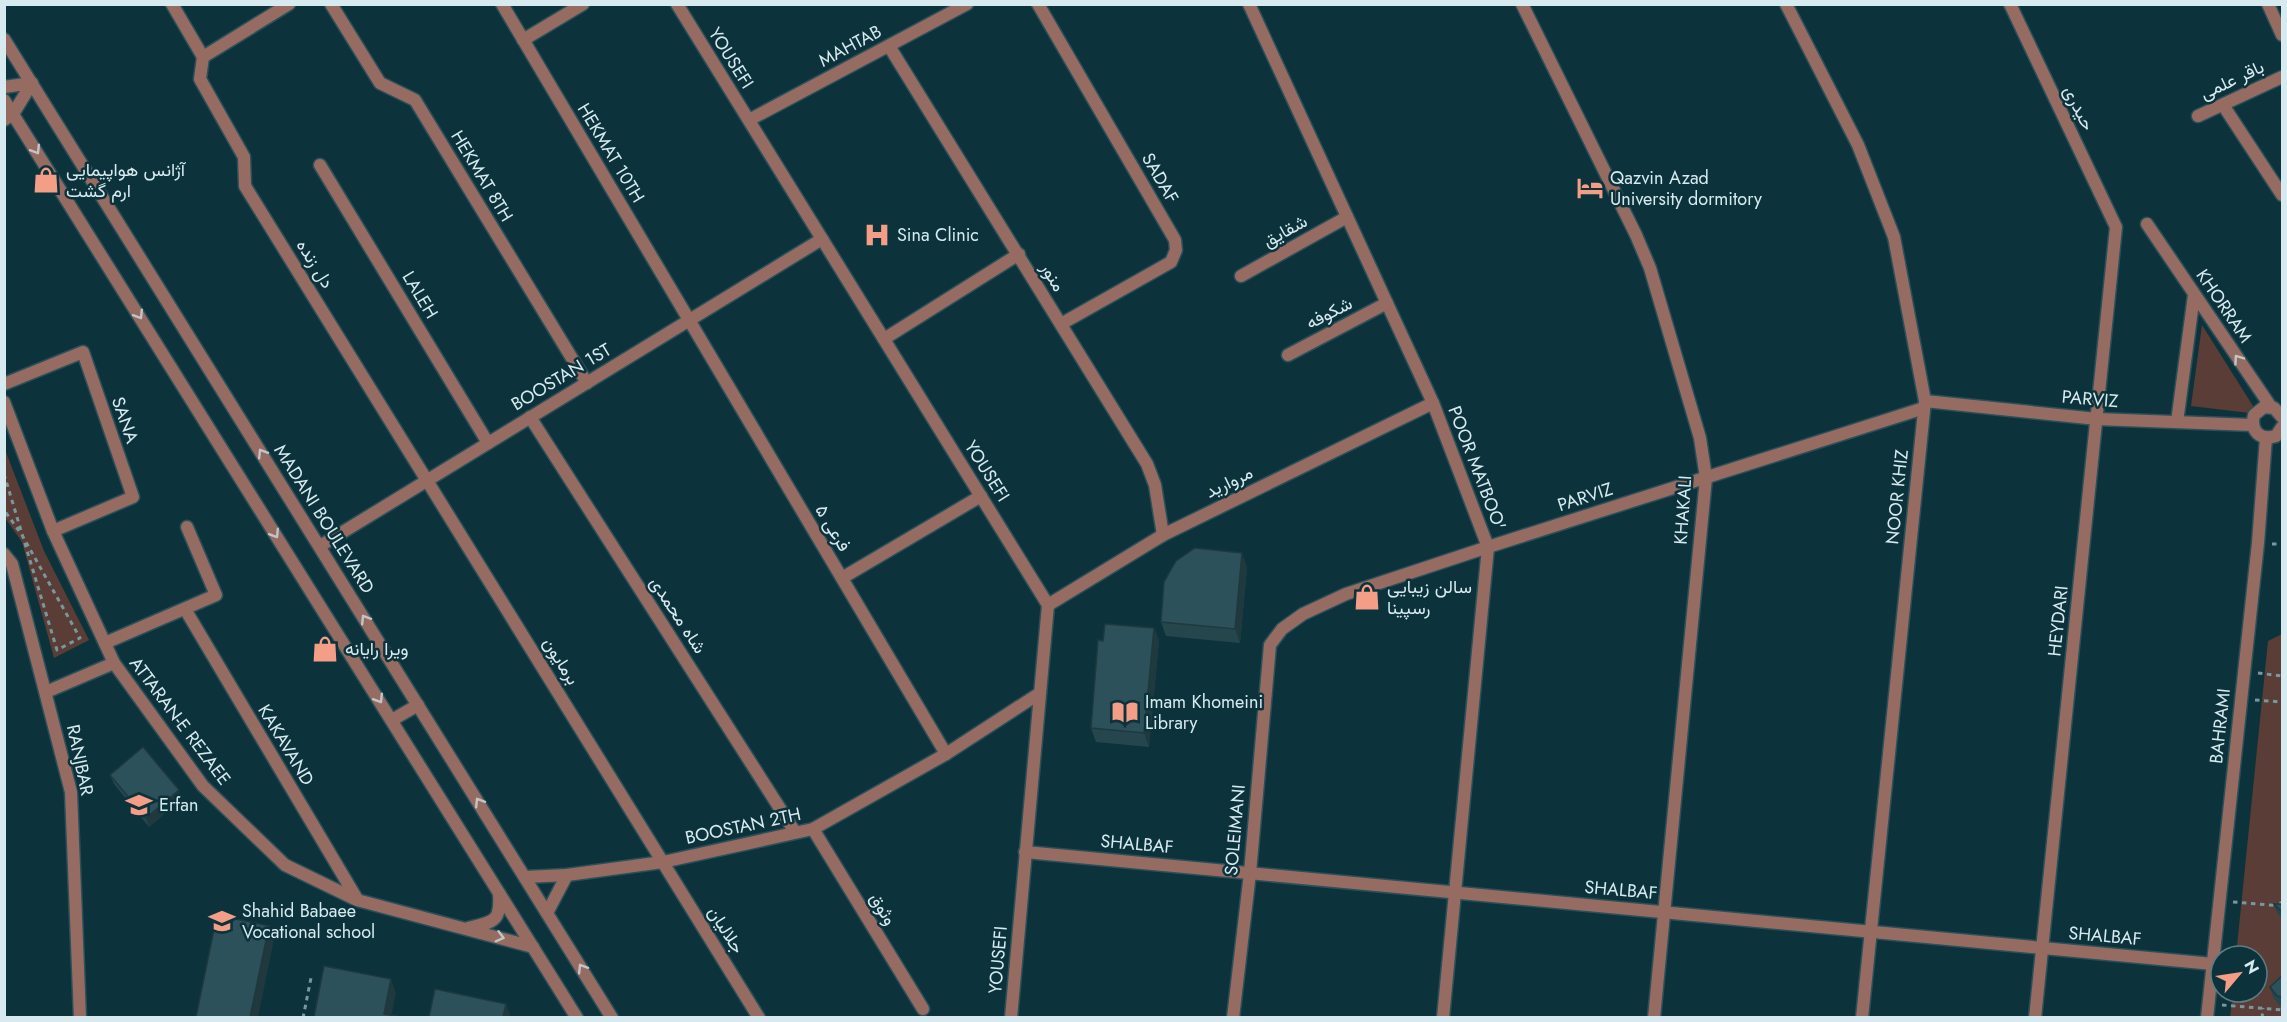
<svg xmlns="http://www.w3.org/2000/svg" width="2287" height="1022" viewBox="0 0 2287 1022" font-family="Jost,Vazirmatn,sans-serif">
<rect width="100%" height="100%" fill="#0c333c"/>
<!-- green -->
<g fill="#593d36">
<path d="M2202,325L2258,414L2191,406Z"/>
<path d="M4,447L44,551L89,640L54,658L22,542L5,518Z"/>
<path d="M2282,634V1017L2230,1018L2233,992H2257V956H2236L2268,641Z"/>
</g>
<g fill="none" stroke-linecap="round" stroke-linejoin="round">
<!-- minor casing -->
<g stroke="#2c5059" stroke-width="15">
<g id="minor">
<path d="M172,4L203,57"/>
<path d="M331,4L380,83L415,100L587,383"/>
<path d="M502,4L946,754"/>
<path d="M1038,4L1175,240L1176,250L1171,262L1061,324"/>
<path d="M1249,4L1433,403L1488,547L1443,1018"/>
<path d="M1522,4L1636,235L1650,268L1700,438L1706,478L1654,1018"/>
<path d="M1786,4L1858,145L1894,237L1925,401L1862,1018"/>
<path d="M2010,4L2116,227L2035,1018"/>
<path d="M2268,4L2282,35"/>
<path d="M523,40L583,4"/>
<path d="M889,46L1147,464L1155,485L1163,535"/>
<path d="M203,57L200,79L244,157L245,186L759,1018"/>
<path d="M203,57L289,4"/>
<path d="M2223,105L2282,195"/>
<path d="M2198,116L2282,77"/>
<path d="M749,120L967,4"/>
<path d="M320,165L488,443"/>
<path d="M2147,224L2271,407"/>
<path d="M1241,276L1347,217"/>
<path d="M884,339L1019,254"/>
<path d="M1288,355L1387,303"/>
<path d="M4,384L83,352L133,497L53,531"/>
<path d="M1925,401L2097,419L2252,425"/>
<path d="M4,402L53,531L114,663L203,786L285,865L357,900L533,947"/>
<path d="M530,417L795,832"/>
<path d="M2282,417L2274,408L2264,407L2254,415C2250,431 2260,441 2276,436L2282,427"/>
<path d="M2177,422L2194,295"/>
<path d="M320,546L822,239"/>
<path d="M4,554L12,564L71,792L80,1018"/>
<path d="M842,578L981,496"/>
<path d="M1048,605L1163,535L1433,403"/>
<path d="M185,609L357,899"/>
<path d="M105,643L216,595L187,527"/>
<path d="M46,692L114,663"/>
<path d="M813,829L923,1009"/>
<path d="M525,877L567,875L663,862L813,829L946,754L1040,693"/>
<path d="M547,913L567,875"/>
<path d="M468,928C494,922 501,922 499,893"/>
<path d="M1233,1018L1250,873L1270,645L1282,629L1303,614L1346,594L1488,547L1924,408"/>
</g>
</g>
<!-- tertiary casing -->
<g stroke="#2c5059" stroke-width="15">
<g id="tertiary">
<path d="M677,4L1048,605L1011,1018"/>
<path d="M4,39L612,1018"/>
<path d="M4,87L32,83"/>
<path d="M4,100L577,1018"/>
<path d="M4,120L13,114L32,83"/>
<path d="M392,720L418,705"/>
<path d="M1025,852L2213,964"/>
<path d="M2207,1018L2258,543L2266,438"/>
</g>
</g>
<!-- path -->
<g stroke="#7b979e" stroke-width="3" stroke-dasharray="4.5 4.5" stroke-linecap="butt">
<path d="M4,474L57,650L80,638L22,535L4,510"/>
<path d="M2272,544H2282"/>
<path d="M2258,673L2282,676"/>
<path d="M2255,700L2282,702"/>
<path d="M2233,902L2282,906"/>
<path d="M2280,906L2282,899"/>
<path d="M2222,1005L2282,1010"/>
<path d="M303,1018L311,978"/>
<path d="M2262,1018L2263,1008"/>
</g>
<!-- minor -->
<use href="#minor" stroke="#966c62" stroke-width="12"/>
<!-- tertiary -->
<use href="#tertiary" stroke="#966c62" stroke-width="12"/>
</g>
<!-- wall -->
<g fill="#26464d">
<path d="M1247,567L1240,643L1166,636L1161,622Z"/>
<path d="M1154,628L1159,641L1149,747L1096,742L1091,728L1103,641Z"/>
<path d="M110,775L182,799L149,827L114,784Z"/>
<path d="M2274,904H2283V919L2277,913Z"/>
<path d="M2283,975V1006H2280L2273,997L2270,987Z"/>
</g>
<!-- shaded-wall -->
<g fill="#1f393f">
<path d="M1242,553L1247,567L1240,643L1235,629Z"/>
<path d="M1154,628L1159,641L1149,747L1144,733Z"/>
<path d="M179,790L182,799L149,827L146,818Z"/>
<path d="M269,926L274,940L258,1017H250Z"/>
<path d="M391,979L396,993L391,1017L384,1014Z"/>
<path d="M506,1004L511,1017H503Z"/>
</g>
<!-- building -->
<g fill="#2c515a" stroke="#1f393f" stroke-width="1.5">
<path d="M1195,548L1242,553L1235,629L1161,622L1164,582L1176,561Z"/>
<path d="M1105,624L1154,628L1144,733L1091,728L1098,640L1103,641Z"/>
<path d="M143,747L179,790L146,818L110,775Z"/>
<path d="M2274,904H2283V913Z"/>
<path d="M217,915L269,926L250,1017H196Z"/>
<path d="M324,966L391,979L384,1014L401,1017H314Z"/>
<path d="M2283,975V997L2277,996L2270,987Z"/>
<path d="M435,989L506,1004L503,1017H429Z"/>
</g>
<!-- one-way arrows -->
<defs><path id="oneway-chevron" d="M-2-3.5L2.5 0L-2 3.5" fill="none" stroke-width="1.6" stroke-linecap="round" stroke-linejoin="round" transform="scale(1.5)"/></defs>
<g stroke="#c3c4c5">
<use href="#oneway-chevron" transform="translate(36 150) rotate(58)"/>
<use href="#oneway-chevron" transform="translate(139 315) rotate(58)"/>
<use href="#oneway-chevron" transform="translate(2238 359) rotate(-125)"/>
<use href="#oneway-chevron" transform="translate(262 453) rotate(-122)"/>
<use href="#oneway-chevron" transform="translate(275 534) rotate(58)"/>
<use href="#oneway-chevron" transform="translate(365 619) rotate(-122)"/>
<use href="#oneway-chevron" transform="translate(379 699) rotate(58)"/>
<use href="#oneway-chevron" transform="translate(479 802) rotate(-122)"/>
<use href="#oneway-chevron" transform="translate(500 937) rotate(15)"/>
<use href="#oneway-chevron" transform="translate(582 968) rotate(-122)"/>
</g>
<!-- icons -->
<defs>
<g id="shop-bare" transform="scale(2.07)"><path d="M-5-2.5h2.3a2.7 3.5 0 0 1 5.4 0H5L5.5 6h-11ZM-1.5-2.5h3a1.5 2.3 0 0 0-3 0Z" fill="#f49e88" stroke="#0c333c" stroke-width="2.5" paint-order="stroke"/></g>
<g id="hotel-bare" transform="scale(2.07)"><path d="M-6-4.5h1.5V1H6V5H4.5V3h-9V5H-6ZM-4 0a1.8 1.8 0 1 1 3.6 0ZM.5 0V-2.5h3Q6-2.5 6 0Z" fill="#f49e88" stroke="#0c333c" stroke-width="2.5" paint-order="stroke"/></g>
<g id="hospital-bare" transform="scale(2.07)"><path d="M-5-5h3v3.5h4V-5h3V5h-3V1.5h-4V5h-3Z" fill="#f49e88" stroke="#0c333c" stroke-width="2.5" paint-order="stroke"/></g>
<g id="library-bare" transform="scale(2.07)"><path d="M-6-4Q-3-5.5-.7-3.5V5Q-3 3-6 4ZM6-4Q3-5.5 .7-3.5V5Q3 3 6 4Z" fill="#f49e88" stroke="#0c333c" stroke-width="2.5" paint-order="stroke"/></g>
<g id="school-bare" transform="scale(2.07)"><path d="M0-5L7-2L0 1L-7-2ZM-4 1L0 2.5L4 1V4Q0 6-4 4Z" fill="#f49e88" stroke="#0c333c" stroke-width="2.5" paint-order="stroke"/></g>
<g id="university-bare" transform="scale(2.07)"><path d="M0-5L7-2L0 1L-7-2ZM-4 1L0 2.5L4 1V4Q0 6-4 4Z" fill="#f49e88" stroke="#0c333c" stroke-width="2.5" paint-order="stroke"/></g>
</defs>
<g fill-rule="evenodd">
<use href="#shop-bare" x="46" y="180"/>
<use href="#hotel-bare" x="1590" y="188"/>
<use href="#hospital-bare" x="877" y="235"/>
<use href="#shop-bare" x="1367" y="597"/>
<use href="#shop-bare" x="325" y="649"/>
<use href="#library-bare" x="1125" y="712"/>
<use href="#school-bare" x="139" y="805"/>
<use href="#university-bare" x="222" y="921"/>
</g>
<g text-anchor="middle" stroke-width="5" stroke-linejoin="round" paint-order="stroke">
<!-- street labels -->
<g font-size="18" fill="#d6eaef" stroke="#0c333c">
<text transform="translate(850 46) rotate(-28)" y="6">MAHTAB</text>
<text transform="translate(731 58) rotate(58)" y="6">YOUSEFI</text>
<text transform="translate(2232 80) rotate(-25)" y="6">باقر علمی</text>
<text transform="translate(2079 108) rotate(64)" y="6">حیدری</text>
<text transform="translate(611 153) rotate(59)" y="6">HEKMAT 10TH</text>
<text transform="translate(482 176) rotate(59)" y="6">HEKMAT 8TH</text>
<text transform="translate(1160 178) rotate(60)" y="6">SADAF</text>
<text transform="translate(1285 231) rotate(-29)" y="6">شقایق</text>
<text transform="translate(315 264) rotate(58)" y="6">دل زنده</text>
<text transform="translate(1053 277) rotate(59)" y="6">منور</text>
<text transform="translate(420 295) rotate(59)" y="6">LALEH</text>
<text transform="translate(2224 306) rotate(56)" y="6">KHORRAM</text>
<text transform="translate(1329 313) rotate(-27)" y="6">شکوفه</text>
<text transform="translate(561 377) rotate(-31)" y="6">BOOSTAN 1ST</text>
<text transform="translate(2090 399) rotate(5)" y="6">PARVIZ</text>
<text transform="translate(125 420) rotate(71)" y="6">SANA</text>
<text transform="translate(1477 468) rotate(69)" y="6">POOR MATBOO'</text>
<text transform="translate(987 471) rotate(58)" y="6">YOUSEFI</text>
<text transform="translate(1229 482) rotate(-26)" y="6">مروارید</text>
<text transform="translate(1585 497) rotate(-18)" y="6">PARVIZ</text>
<text transform="translate(1897 497) rotate(-84)" y="6">NOOR KHIZ</text>
<text transform="translate(1683 510) rotate(-86)" y="6">KHAKALI</text>
<text transform="translate(324 519) rotate(58)" y="6">MADANI BOULEVARD</text>
<text transform="translate(833 528) rotate(59)" y="6">فرعی ۵</text>
<text transform="translate(678 615) rotate(57)" y="6">شاه محمدی</text>
<text transform="translate(2058 621) rotate(-84)" y="6">HEYDARI</text>
<text transform="translate(561 661) rotate(58)" y="6">برمایون</text>
<text transform="translate(180 721) rotate(53)" y="6">ATTARAN-E REZAEE</text>
<text transform="translate(2220 726) rotate(-84)" y="6">BAHRAMI</text>
<text transform="translate(286 745) rotate(59)" y="6">KAKAVAND</text>
<text transform="translate(80 760) rotate(78)" y="6">RANJBAR</text>
<text transform="translate(743 826) rotate(-12)" y="6">BOOSTAN 2TH</text>
<text transform="translate(1235 830) rotate(-85)" y="6">SOLEIMANI</text>
<text transform="translate(1137 844) rotate(5)" y="6">SHALBAF</text>
<text transform="translate(1621 890) rotate(5)" y="6">SHALBAF</text>
<text transform="translate(883 909) rotate(59)" y="6">وثوق</text>
<text transform="translate(726 930) rotate(58)" y="6">جلالیان</text>
<text transform="translate(2105 936) rotate(5)" y="6">SHALBAF</text>
<text transform="translate(998 960) rotate(-85)" y="6">YOUSEFI</text>
</g>
<!-- poi labels -->
<g font-size="18" fill="#d6eaef" stroke="#0c333c" text-anchor="start">
<text x="66" y="176">آژانس هواپیمایی<tspan x="66" dy="21">ارم‌ گشت</tspan></text>
<text x="1610" y="184">Qazvin Azad<tspan x="1610" dy="21">University dormitory</tspan></text>
<text x="897" y="241">Sina Clinic</text>
<text x="1387" y="593">سالن زیبایی<tspan x="1387" dy="21">رسپینا</tspan></text>
<text x="345" y="655">ویرا رایانه</text>
<text x="1145" y="708">Imam Khomeini<tspan x="1145" dy="21">Library</tspan></text>
<text x="159" y="811">Erfan</text>
<text x="242" y="917">Shahid Babaee<tspan x="242" dy="21">Vocational school</tspan></text>
</g>
</g>
<!-- border -->
<rect width="2287" height="1022" fill="none" stroke="#d6eaef" stroke-width="12"/>
<!-- north arrow -->
<g transform="translate(2239 974) rotate(61)"><circle r="28" fill="#0c333c" stroke="#5d7c84" stroke-width="1.5"/>
<path d="M0-4.5L10 22L0 15L-10 22Z" fill="#f49e88"/>
<text y="-9" font-size="16" font-weight="bold" text-anchor="middle" fill="#d6eaef">N</text>
</g>
</svg>
